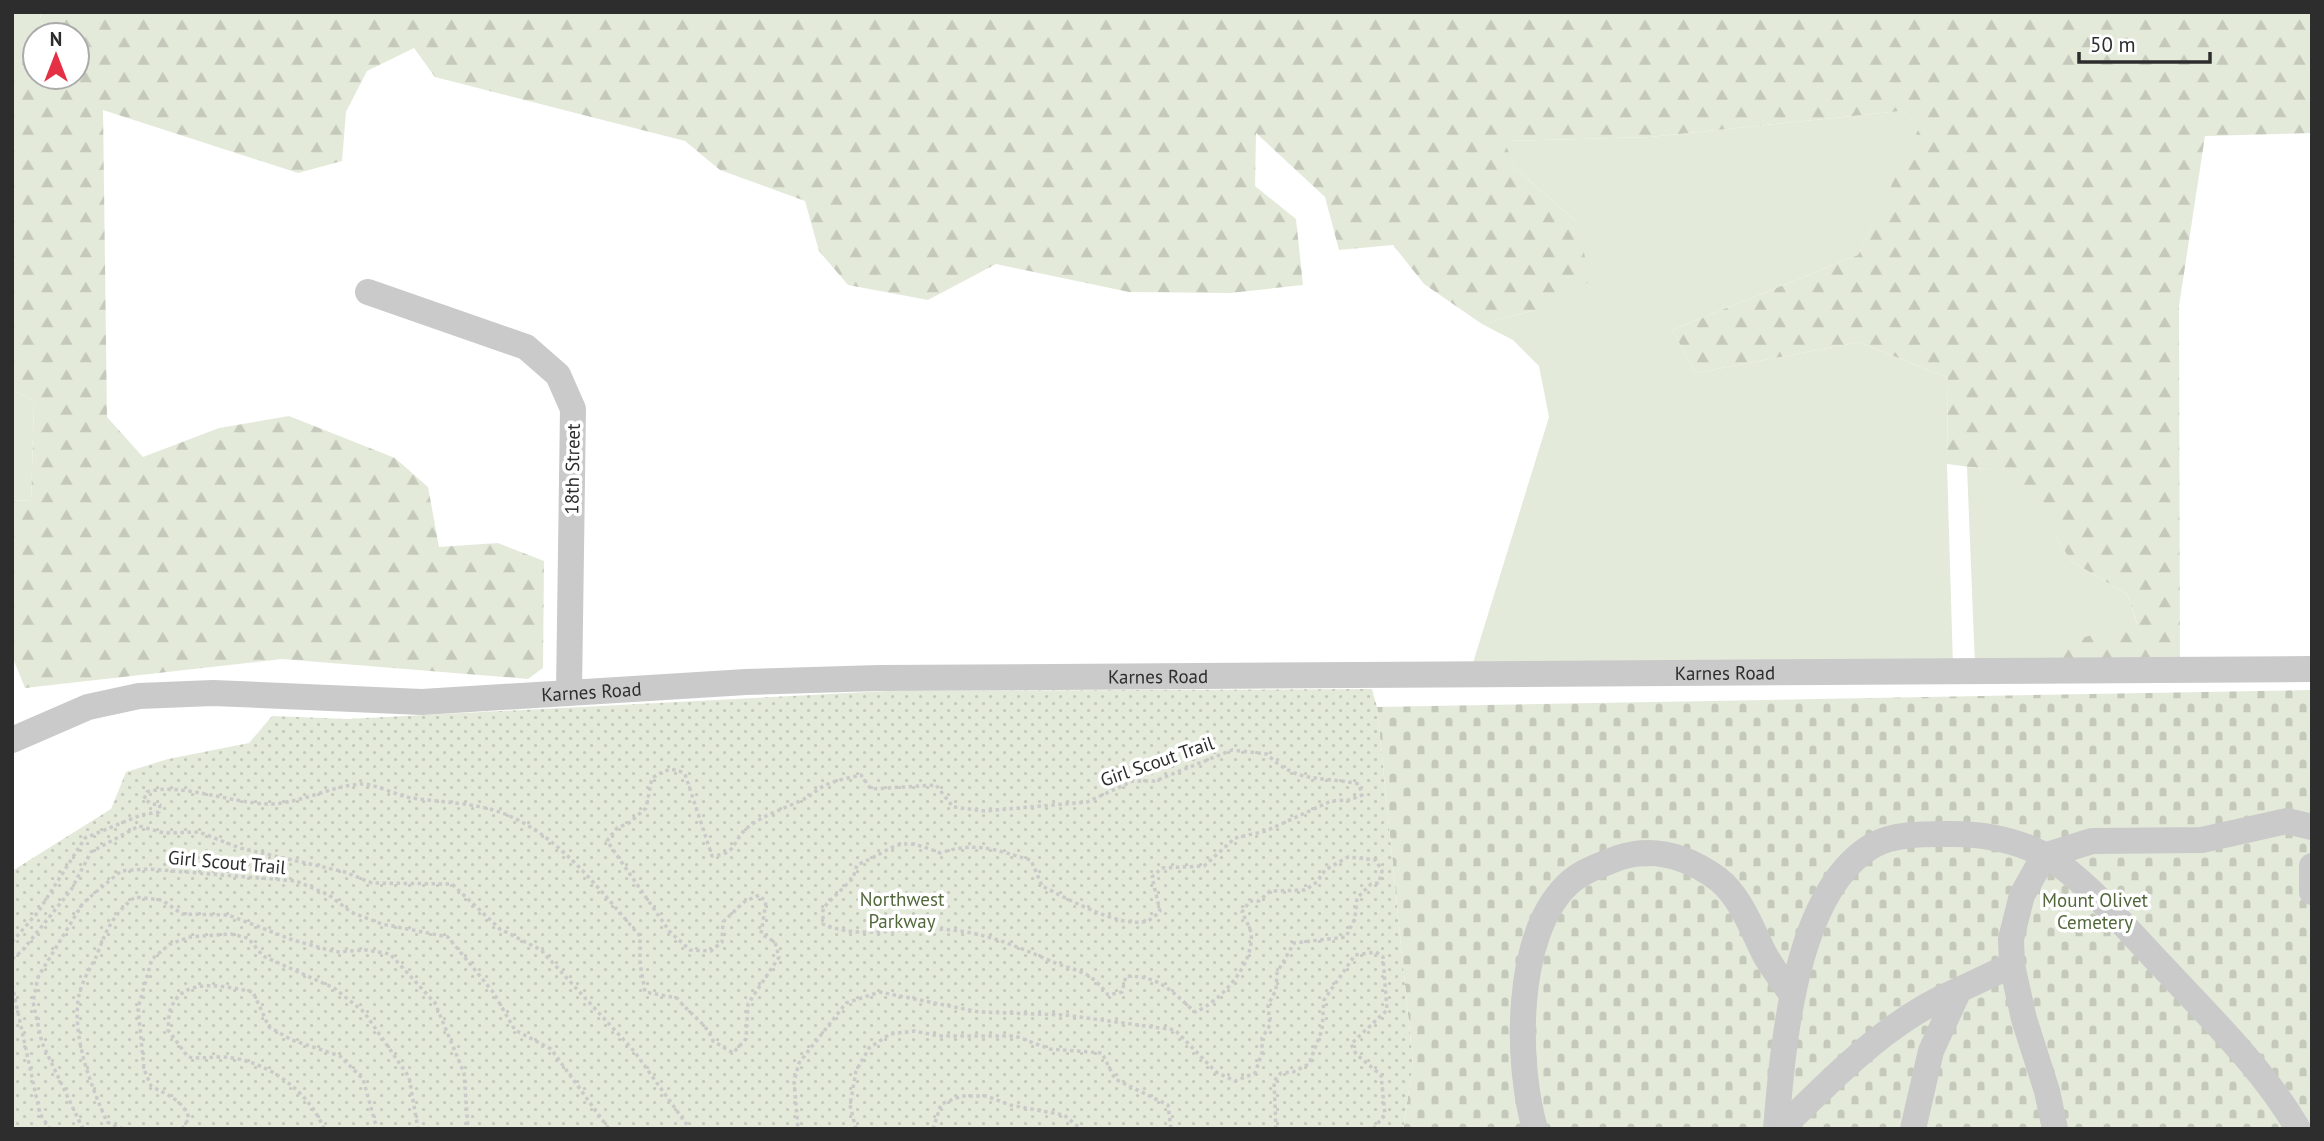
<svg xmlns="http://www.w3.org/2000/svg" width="2324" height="1141" viewBox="0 0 2324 1141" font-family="'PT Sans',sans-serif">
<defs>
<pattern id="forest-firs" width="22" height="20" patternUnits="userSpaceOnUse" patternTransform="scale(1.75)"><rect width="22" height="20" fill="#e4eada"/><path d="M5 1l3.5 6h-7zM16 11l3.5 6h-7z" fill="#c4c9bb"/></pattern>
<pattern id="cemetery-stones" width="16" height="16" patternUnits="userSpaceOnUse" patternTransform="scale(1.75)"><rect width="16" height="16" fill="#e4eada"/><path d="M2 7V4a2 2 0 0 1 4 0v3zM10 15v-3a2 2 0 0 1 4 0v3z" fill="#c4c9bb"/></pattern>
<pattern id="park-dots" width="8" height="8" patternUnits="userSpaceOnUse" patternTransform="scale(1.75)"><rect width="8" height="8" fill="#e4eada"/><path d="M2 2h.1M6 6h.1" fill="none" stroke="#c4c9bb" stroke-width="1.8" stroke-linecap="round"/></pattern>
</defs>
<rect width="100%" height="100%" fill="#fff"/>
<!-- green -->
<g fill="#e4eada">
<path d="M12,12H40L43,35H35V54L12,64Z"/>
<path d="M1901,111L1921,126L1858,255L1672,330L1696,373L1859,342L1948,378L1947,464L1953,667L1472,666L1549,417L1539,366L1513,340L1482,324L1536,310L1576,221L1516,169L1503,141L1650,137Z"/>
<path d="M12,389L34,401L31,500L12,501Z"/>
<path d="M1967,467L2016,472L2071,561L2127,594L2137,624L2045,648L2038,664L1975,666Z"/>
</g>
<!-- forest -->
<path fill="url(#forest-firs)" d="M40,12H2312V133L2205,136L2179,306L2180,661L2038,664L2044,648L2137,623L2127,594L2071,561L2016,473L1947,464L1948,378L1859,342L1696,373L1672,330L1858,255L1920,126L1901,111L1650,137L1504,141L1516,169L1576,221L1591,281L1536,310L1482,324L1424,284L1393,245L1339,250L1325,197L1256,133L1255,186L1296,219L1303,285L1230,293L1129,292L996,264L928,300L848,285L819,251L805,201L720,170L685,141L435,77L414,48L367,71L346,112L342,161L298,173L103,110L107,417L143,457L219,428L289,416L395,458L428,487L439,547L498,543L544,561L543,668L528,679L282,659L25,688L12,656V501L31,500L34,401L12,389V64L35,54V77H77V35H43Z"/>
<!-- cemetery -->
<path fill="url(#cemetery-stones)" d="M2312,690V1129H1403L1413,1064L1377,707Z"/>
<!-- park -->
<path fill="url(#park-dots)" d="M1372,689L1377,707L1413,1064L1403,1129H12V871L111,809L126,772L168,759L249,743L272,716L347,719L887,691Z"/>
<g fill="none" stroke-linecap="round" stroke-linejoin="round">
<!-- path -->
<g stroke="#cacaca" stroke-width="3.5" stroke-dasharray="3.5 3.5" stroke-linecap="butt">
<path d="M12,942L38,912L85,838L141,815L159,812L160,805L152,804L144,799L147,792C178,782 231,803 268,804C300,804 330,786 361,784C374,783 397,796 412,798C439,802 477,803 502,813C559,834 601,892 640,936V963L645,992L677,998C689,1014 707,1023 713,1041L733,1053L746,1039L748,1004L779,957L775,942L761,934L766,902L759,895L744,902L723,922L722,942L711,951L690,950L670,932L607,841L617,828L629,823L646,808L652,778C665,770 672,766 685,774L712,856C738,854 731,842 747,828C764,814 787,808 806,798C812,795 817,789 824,786C835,780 849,778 861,775L871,789L936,785L953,807L985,811L1087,802L1133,781H1155L1232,750L1267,754C1296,784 1322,776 1359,784L1362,795L1349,800L1331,801L1266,831L1235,838L1204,866L1162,868L1152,877L1160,911C1157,914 1151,920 1147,921C1121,929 1066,898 1042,886L1031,860C994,850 978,841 940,853C895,834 898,848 857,865L853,878L823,908V924C856,938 889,930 923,929C972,928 1002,940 1046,959C1076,973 1087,967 1108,995L1122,992L1126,976C1160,976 1171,991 1195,1012C1220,1002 1255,964 1251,933C1250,927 1245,919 1242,912L1250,901H1259L1270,891L1305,890L1317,882L1325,870L1348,857L1376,860L1382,871L1379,883L1371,884L1357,898L1355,918L1346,937L1294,943L1277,973L1276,990L1268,1005L1270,1025L1262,1038V1053L1255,1073L1235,1081L1216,1072L1175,1030L1065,1015L979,1012L880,992L846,1003L799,1063L794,1081L798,1129"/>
<path d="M12,959L22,951L71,890L91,852L139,826L164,833L199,832L240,848L345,872L372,883L452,884L500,929L541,950L634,1051L690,1129"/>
<path d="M12,985L40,1114L50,1129"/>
<path d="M83,1129L42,1043L33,1002L38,977L83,903L121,871L149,869L296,881L329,895L351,912L382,924L448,937L493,992L515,1030L551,1049L609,1129"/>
<path d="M123,1129L107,1122C91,1086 71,1035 79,995C82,981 91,967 97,955C106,930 114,913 135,897L162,900L182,914L228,915L293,940L336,952L366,950L390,954L435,1003L464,1073L468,1129"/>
<path d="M159,1129H175"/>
<path d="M182,1129L189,1118C182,1099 167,1095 151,1086L144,1069L138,1008L152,959L170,944L190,937L231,934L248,938L263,956L334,988L364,1012L409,1077L418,1129"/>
<path d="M324,1129C308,1089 263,1058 221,1057C209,1057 200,1059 188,1057L168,1030C169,1024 168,1014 171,1008C184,975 228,987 253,992L269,1027L292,1040L340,1056L363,1079L377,1129"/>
<path d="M856,1129L850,1105L856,1071L869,1048L890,1034L914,1031L939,1036H1015L1050,1049L1102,1053L1115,1079L1168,1105L1171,1129"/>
<path d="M933,1129L941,1104L962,1096H986L1010,1105L1064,1115L1081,1129"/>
<path d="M1276,1129L1274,1081L1281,1073L1293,1072L1309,1064L1322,1030L1324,1000L1355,955L1376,952L1383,957L1387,1010L1351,1044L1356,1054L1381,1075L1385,1115L1373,1129"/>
</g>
<!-- minor -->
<g stroke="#cacaca" stroke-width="26">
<path d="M368,292L526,347L558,375L573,409L569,692"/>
<path id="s1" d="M12,740L88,707L139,696L213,693L422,702L746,682L879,678L2312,669"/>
<path d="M2312,866V892"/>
<path d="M1535,1129C1516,1063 1514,937 1567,885C1581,871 1601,865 1618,858C1654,846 1688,857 1718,879C1741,897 1752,930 1765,955C1773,969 1783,982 1792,995"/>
<path d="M1776,1129C1783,1047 1794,893 1872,846C1892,834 1922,834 1945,834C1986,833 2025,840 2060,865C2098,893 2129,932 2162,966C2207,1014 2265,1071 2298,1129"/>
<path d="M1781,1129C1834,1077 1889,1019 1959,990"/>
<path d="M1913,1129L1931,1051L1959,990L2012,965"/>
<path d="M2055,1129L2047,1091L2024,1019L2012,965L2011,939L2022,895L2044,856L2092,841L2202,840L2287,821L2312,827"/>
</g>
</g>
<g text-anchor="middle" stroke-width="7" stroke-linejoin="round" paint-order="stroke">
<!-- street labels -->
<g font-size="19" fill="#2d2d2d" stroke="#fff">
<text transform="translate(572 469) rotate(-89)" y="7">18th Street</text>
<text dy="7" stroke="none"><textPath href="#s1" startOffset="1722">Karnes Road</textPath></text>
<text dy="7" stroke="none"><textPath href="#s1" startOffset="1155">Karnes Road</textPath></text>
<text dy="7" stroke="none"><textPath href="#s1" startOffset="588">Karnes Road</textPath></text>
<text transform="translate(1157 761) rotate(-19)" y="7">Girl Scout Trail</text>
<text transform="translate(227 862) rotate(5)" y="7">Girl Scout Trail</text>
</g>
<!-- park labels -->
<g font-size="19" fill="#52683b" stroke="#fff">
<text x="902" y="906">Northwest<tspan x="902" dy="22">Parkway</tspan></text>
<text x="2095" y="907">Mount Olivet<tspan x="2095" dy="22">Cemetery</tspan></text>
</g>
</g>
<!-- border -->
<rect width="2324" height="1141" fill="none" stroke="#2d2d2d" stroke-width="28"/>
<!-- north arrow -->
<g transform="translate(56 56)"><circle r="33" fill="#ffffff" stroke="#ababab" stroke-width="2"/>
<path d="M0-5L12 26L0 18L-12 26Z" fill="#e42f45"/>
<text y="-10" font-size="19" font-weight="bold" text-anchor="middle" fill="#2d2d2d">N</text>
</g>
<!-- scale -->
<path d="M2079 52v10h131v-10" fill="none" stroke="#2d2d2d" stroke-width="3.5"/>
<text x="2090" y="52" font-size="21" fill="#2d2d2d" stroke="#ffffff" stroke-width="5" paint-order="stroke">50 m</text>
</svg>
